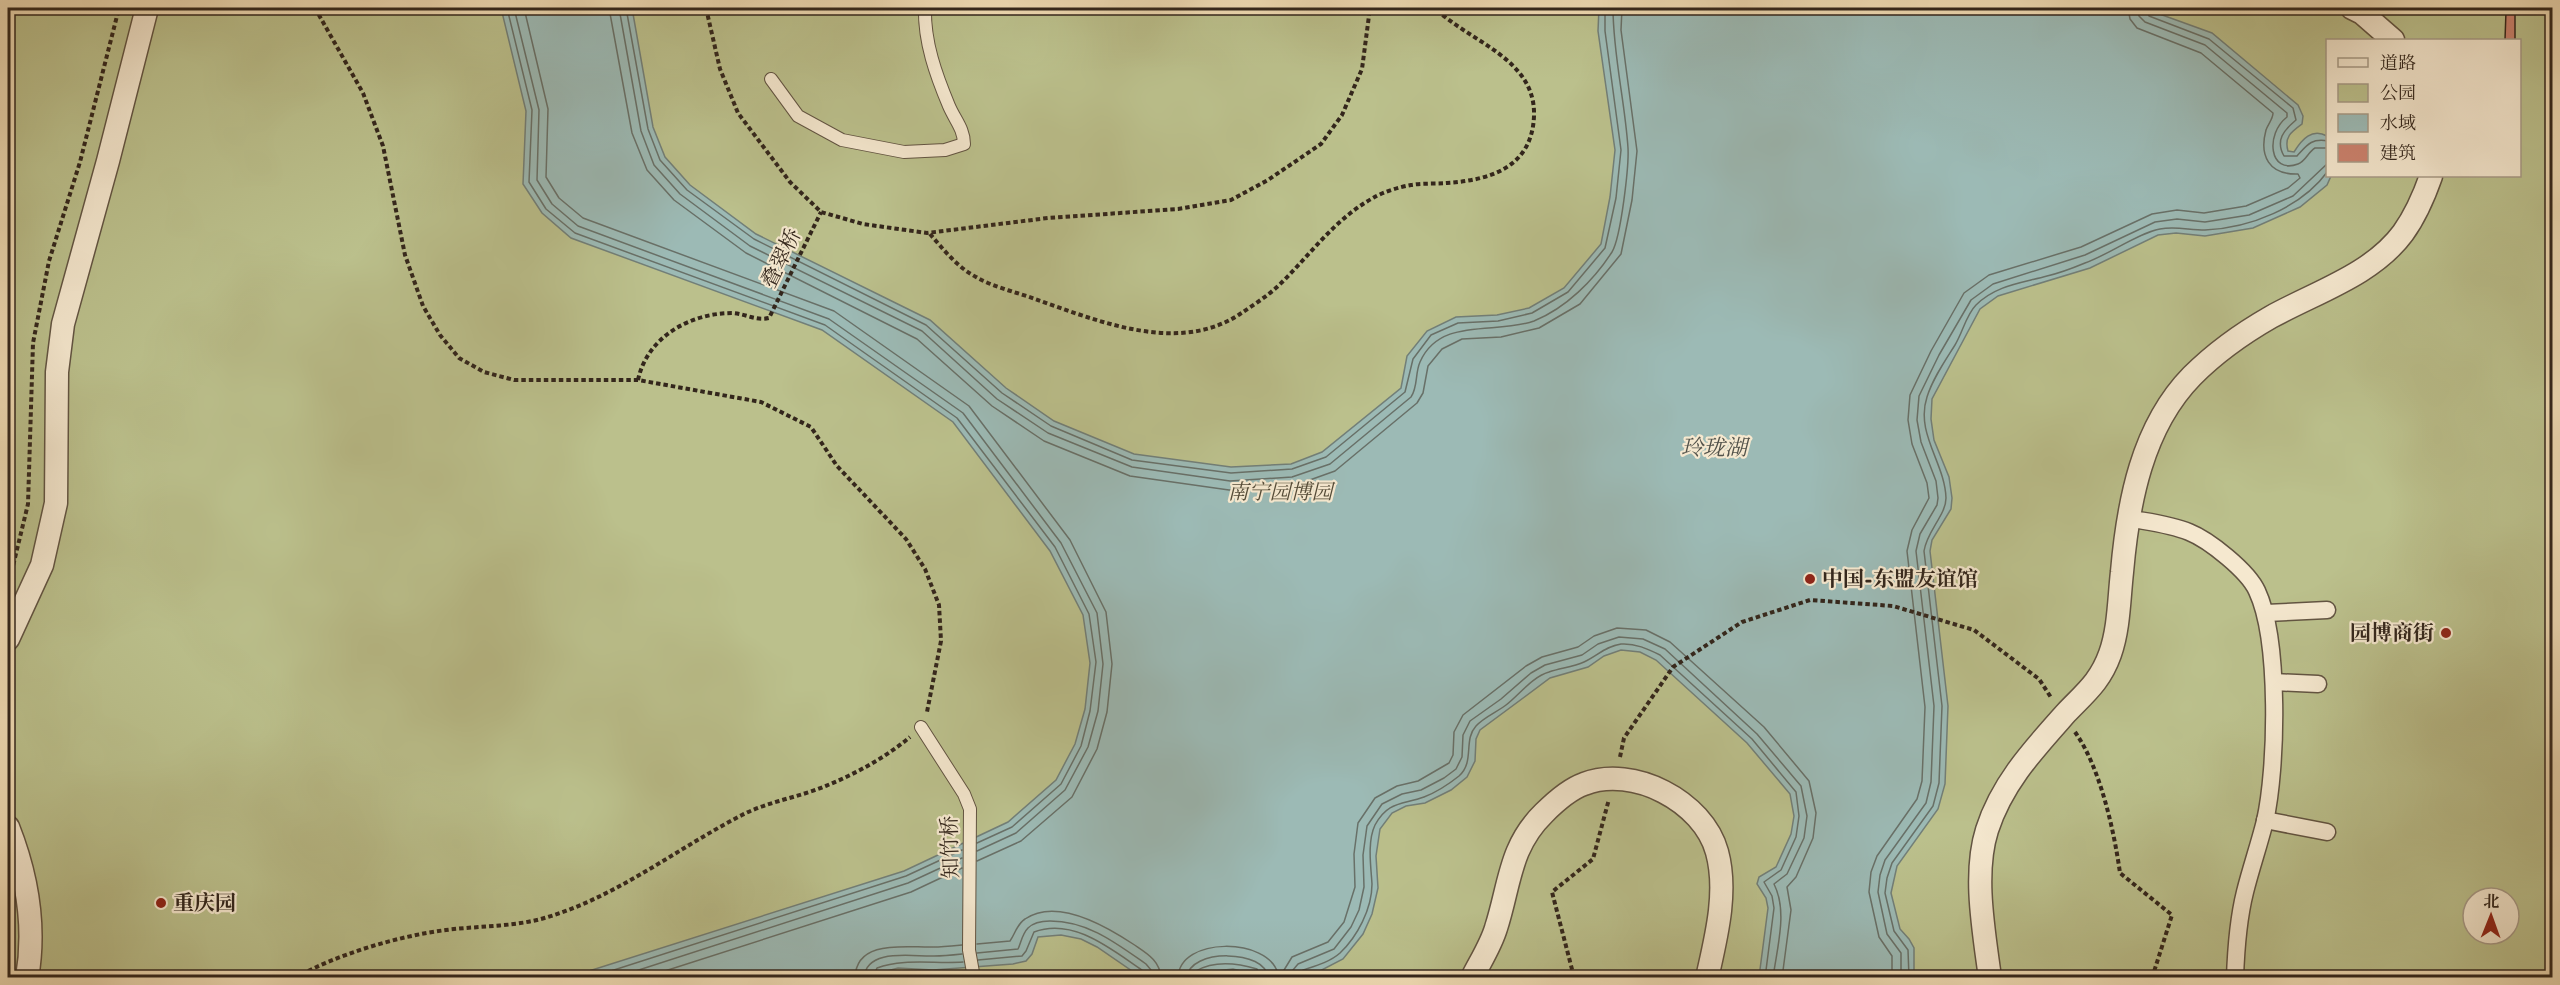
<svg xmlns="http://www.w3.org/2000/svg" width="2560" height="985" viewBox="0 0 2560 985" font-family="'IM FELL Double Pica','Noto Serif SC',serif">
<rect width="100%" height="100%" fill="#f0dcb5"/>
<filter id="stains"><feTurbulence type="fractalNoise" baseFrequency=".00333" numOctaves="4"/><feColorMatrix values="0 0 0 0 .2 0 0 0 0 .09 0 0 0 0 .02 0 0 0 .5 -.17"/></filter>
<radialGradient id="worn" r=".72"><stop offset=".6" stop-color="#630" stop-opacity="0"/><stop offset="1" stop-color="#630" stop-opacity=".3"/></radialGradient>
<!-- green -->
<path fill="#bbc08c" stroke="#777354" stroke-width="1.5" fill-rule="evenodd" d="M8,8H2552V977H8ZM2328,40H2520V176H2328ZM2473,898H2509V934H2473Z"/>
<!-- water -->
<path fill="#9cbab5" stroke="#727f78" stroke-width="1.5" d="M501,8H632L653,127L665,157L690,185L756,234L930,320L1006,388L1054,421L1134,454L1231,467L1291,464L1322,452L1401,388L1407,356L1427,331L1456,317L1497,315L1529,308L1564,288L1601,244L1610,197L1615,150L1598,31L1599,8H2143L2212,33L2298,105L2303,116L2302,124C2291,132 2284,137 2288,151L2294,152C2302,139 2312,128 2327,136L2328,176H2331L2327,185L2300,207L2253,228L2205,236L2176,233L2158,235L2090,268L1998,296L1980,309L1932,399L1931,419L1934,440L1949,477L1952,498L1951,509L1932,540L1930,551L1948,706L1945,784L1938,809L1897,866L1891,893L1900,929L1909,939L1914,948V977H1759L1768,908L1766,898L1757,884L1759,877L1776,867L1791,834L1794,816L1790,794L1747,743L1656,660L1640,652L1621,650L1604,656L1588,667L1550,678L1480,730L1476,739L1475,761L1467,777L1451,790L1425,803L1406,806L1392,813L1380,829L1376,856L1378,888L1372,914L1363,934L1343,959L1316,973L1284,977L1257,975L1233,969L1207,972L1194,977H1148L1138,975L1097,947L1081,939L1061,935L1038,937L1032,954L1026,961L1013,964L933,970L898,968L880,973L875,977H570L904,871L1008,822L1056,780L1075,744L1085,709L1090,663L1083,615L1050,551L953,422L822,330L571,238L542,213L523,184L526,111Z"/>
<g fill="none" stroke-linecap="round" stroke-linejoin="round">
<!-- shore -->
<g stroke="#687068" stroke-width="1.5">
<path d="M507,8L532,110L529,182L546,209L575,233L825,325L957,418L1055,547L1089,614L1096,662L1090,711L1081,746L1061,784L1012,827L977,843"/>
<path d="M514,8L539,110L537,180L552,204L578,226L829,319L963,413L1061,543L1097,613L1103,664L1098,711L1088,747L1065,790L1016,833L977,851"/>
<path d="M524,8L548,109L546,177L559,198L583,218L834,311L969,406L1070,540L1106,612L1112,664L1107,712L1097,749L1072,797L1021,841L977,861"/>
<path d="M609,8L632,133L647,170L674,200L746,253L917,339L992,406L1044,441L1130,476L1229,490L1293,486L1335,471L1417,403L1423,393L1428,366L1442,349L1462,339L1501,337L1539,328L1580,304L1621,254L1632,200L1637,151L1621,30L1622,8"/>
<path d="M619,8L641,131L654,165L680,194L750,246L922,331L997,399L1048,433L1132,467L1230,481L1292,477L1330,464L1411,397C1418,387 1415,373 1420,362C1440,316 1497,335 1534,321C1566,308 1594,280 1612,252C1621,237 1629,166 1628,148C1625,101 1613,55 1613,8"/>
<path d="M626,8L648,129L660,160L687,190L754,239L926,325L1002,393L1051,426L1132,460L1231,473L1292,469L1326,457L1405,392L1413,359L1431,335L1458,323L1498,321L1532,313L1568,292L1605,248L1616,198L1621,150L1605,31V8"/>
<path d="M2137,8L2139,16L2145,22L2205,45L2287,113V117C2265,134 2269,175 2298,164C2306,161 2308,152 2315,148H2328"/>
<path d="M2145,8L2149,16L2209,39L2293,108L2296,120C2284,130 2275,140 2284,156H2297C2307,145 2311,138 2328,141"/>
<path d="M977,944L1010,941C1015,934 1017,924 1025,919C1057,897 1106,926 1133,944C1146,953 1160,960 1161,978"/>
<path d="M977,953L1018,949C1021,943 1022,934 1028,928C1033,923 1042,921 1050,921C1088,921 1116,943 1146,964L1151,970L1152,978"/>
<path d="M978,960L1022,956L1026,951L1034,932C1073,917 1111,949 1142,970L1144,978"/>
<path d="M589,978L906,876L962,850"/>
<path d="M614,978L908,883L962,858"/>
<path d="M643,978L911,892L962,868"/>
<path d="M855,978C856,938 908,948 933,947C943,947 952,946 962,945"/>
<path d="M864,978C866,947 914,957 934,956C943,956 953,955 962,954"/>
<path d="M872,978L877,968C903,958 935,964 963,962"/>
<path d="M1178,978C1179,936 1269,937 1278,974L1281,975L1292,957L1328,942L1344,922L1355,887L1354,854L1358,823L1375,798L1397,786L1418,781L1449,763L1453,755L1454,732L1463,715L1526,666L1542,657L1578,647L1594,636L1617,628L1646,630L1670,642L1764,727L1809,781L1816,813L1813,838L1796,877L1787,887L1791,910L1782,978"/>
<path d="M1187,978C1188,948 1267,949 1268,978"/>
<path d="M1194,978L1196,971C1215,960 1237,963 1257,969L1261,978"/>
<path d="M1292,978L1293,970L1298,964L1334,949L1351,927L1359,910L1364,887L1363,855L1367,826L1382,804L1402,794L1421,790L1444,778L1456,769L1462,757L1463,735L1470,721L1501,699L1531,673L1545,665L1582,655L1598,644L1619,637L1643,639L1665,649L1757,734L1801,786L1807,816L1804,838L1787,874L1774,884C1788,912 1777,947 1773,978"/>
<path d="M1300,978L1303,970C1315,966 1330,962 1340,953C1357,937 1372,909 1372,884C1371,867 1367,842 1375,825C1388,801 1402,805 1424,797C1437,792 1449,784 1459,776C1475,762 1463,740 1476,726C1484,717 1497,712 1506,705C1520,694 1532,677 1549,672C1561,668 1573,667 1584,662C1597,656 1606,646 1621,644C1635,643 1648,649 1660,655L1752,739L1796,792L1799,816L1796,837L1781,870L1764,882L1772,896L1774,908L1765,978"/>
<path d="M1892,978V956L1879,937L1869,892L1871,872L1877,856L1917,799L1922,781L1925,707L1907,551L1912,530L1929,498L1927,483L1912,444L1908,420L1910,395L1931,351L1964,293L1989,275L2081,247L2152,214L2177,210L2204,213L2246,206L2288,188L2300,178L2298,174C2269,175 2259,156 2266,130C2268,124 2273,119 2273,113L2201,53L2137,28L2130,19L2128,8"/>
<path d="M1901,978V953L1887,934L1878,892L1880,875L1885,860L1926,803L1931,782L1934,706L1916,551L1920,534L1937,505L1938,498L1936,481L1921,442L1917,420L1919,396L1939,355L1971,300L1993,284L2085,255L2155,222L2177,219L2205,222L2249,215L2293,196L2328,163"/>
<path d="M1909,978L1908,950L1894,931L1885,893L1887,878L1892,863L1933,806L1939,783L1942,706L1924,551C1927,531 1946,515 1946,498C1945,463 1915,433 1927,397C1933,378 1945,361 1955,345C1963,332 1966,315 1976,305C1996,285 2022,283 2047,276C2060,273 2073,268 2085,263C2108,255 2138,233 2160,229C2175,226 2189,230 2205,230C2250,228 2301,208 2328,171"/>
</g>
</g>
<!-- building -->
<path fill="#cb826e" stroke="#33261c" stroke-width="1.5" d="M2491,8H2519V12L2515,11V40H2518H2491H2505L2506,11H2491Z"/>
<g fill="none" stroke-linecap="round" stroke-linejoin="round">
<!-- service casing -->
<g stroke="#625442" stroke-width="14">
<g id="service">
<path d="M771,79L798,116L842,140L904,152L945,150L964,144C964,129 955,120 949,106C936,75 924,42 925,8"/>
<path d="M921,727L964,794L970,809L969,950L974,978"/>
</g>
</g>
<!-- pedestrian casing -->
<g stroke="#625442" stroke-width="19">
<g id="pedestrian">
<path d="M2127,518C2148,522 2170,524 2189,532C2209,540 2248,571 2257,591C2280,640 2277,768 2265,821C2259,845 2251,868 2245,892C2238,920 2236,948 2235,978"/>
<path d="M2266,613L2327,610"/>
<path d="M2274,682L2318,684"/>
<path d="M2265,820L2327,832"/>
</g>
</g>
<!-- minor casing -->
<g stroke="#625442" stroke-width="25">
<g id="minor">
<path d="M2352,8L2362,13L2393,40"/>
<path d="M8,639L42,565L56,503L57,372L63,324L108,161L147,8"/>
<path d="M8,827C27,875 36,926 27,978"/>
<path d="M1472,978C1480,962 1491,945 1496,928C1510,885 1509,847 1544,813C1555,802 1570,789 1584,784C1633,765 1703,801 1717,852C1728,892 1716,938 1707,978"/>
<path d="M1990,978C1984,932 1973,874 1987,830C2002,783 2034,749 2066,713C2085,693 2100,682 2110,654C2119,629 2119,599 2122,572C2128,503 2142,427 2192,376C2215,353 2243,333 2271,317C2316,292 2372,275 2403,233C2416,215 2424,196 2431,176"/>
</g>
</g>
<!-- path -->
<g stroke="#33261c" stroke-width="4" stroke-dasharray="4.5 3" stroke-linecap="butt">
<path d="M315,8L363,93L383,146L405,255L423,306L440,335L459,358L484,372L514,380H638L761,402L811,427L837,466L906,539L925,569L939,605L941,641L927,712"/>
<path d="M706,8L720,69L738,113L790,182L821,212L863,224L927,233L1048,218L1178,209L1231,200L1268,180L1321,144L1342,115L1362,69L1370,8"/>
<path d="M930,234C943,249 957,267 976,277C993,287 1016,292 1035,299C1098,321 1178,355 1240,314C1252,306 1266,297 1277,287C1309,257 1333,220 1373,198C1383,192 1399,187 1411,185C1423,183 1436,184 1447,183C1491,180 1532,167 1534,116C1536,58 1469,42 1435,8"/>
<path d="M638,380C647,337 690,313 733,313C746,314 756,321 769,318L821,212"/>
<path d="M8,579L13,566L28,504L33,343L49,261L80,162L119,8"/>
<path d="M2075,732C2100,767 2114,830 2120,873L2172,915L2152,978"/>
<path d="M1620,757L1624,738L1673,667L1742,622L1810,600L1893,606L1974,630L2039,679L2052,699"/>
<path d="M1574,977L1552,892L1593,859L1609,799"/>
<path d="M295,978C337,954 399,936 446,930C477,926 510,927 541,919C614,899 676,849 742,815C769,801 801,797 828,785C857,773 886,757 910,737"/>
</g>
<!-- service -->
<use href="#service" stroke="#f5e8cf" stroke-width="12"/>
<!-- pedestrian -->
<use href="#pedestrian" stroke="#f5e8cf" stroke-width="16"/>
<!-- minor -->
<use href="#minor" stroke="#f5e8cf" stroke-width="22"/>
</g>
<!-- markers -->
<g fill="#8f2418" stroke="#f5e8cf" stroke-width="2">
<circle cx="1810" cy="579" r="6"/>
<circle cx="2446" cy="633" r="6"/>
<circle cx="161" cy="903" r="6"/>
</g>
<g text-anchor="middle" stroke-width="4.5" stroke-linejoin="round" paint-order="stroke">
<!-- street labels -->
<g font-size="21" fill="#33261c" stroke="#f5e8cf">
<text transform="translate(781 258) rotate(-64)" y="7">叠翠桥</text>
<text transform="translate(950 847) rotate(-92)" y="7">知竹桥</text>
</g>
<!-- park labels -->
<g font-size="21" font-style="italic" fill="#554c38" stroke="#f5e8cf">
<text x="1280" y="499">南宁园博园</text>
</g>
<!-- poi labels -->
<g font-size="21" font-weight="bold" fill="#33261c" stroke="#f5e8cf" text-anchor="start">
<text x="1822" y="586">中国-东盟友谊馆</text>
<text x="2434" y="640" text-anchor="end">园博商街</text>
<text x="173" y="910">重庆园</text>
</g>
<!-- water labels -->
<g font-size="22" font-style="italic" fill="#52524a" stroke="#f5e8cf">
<text x="1714" y="455">玲珑湖</text>
</g>
</g>
<!-- margin -->
<rect width="2560" height="985" fill="none" stroke="#f0dcb5" stroke-width="30"/>
<rect x="9" y="9" width="2542" height="967" fill="none" stroke="#33261c" stroke-width="3"/>
<rect x="15" y="15" width="2530" height="955" fill="none" stroke="#33261c" stroke-width="1.5"/>
<!-- legend -->
<rect x="2326" y="39" width="195" height="138" fill="#f5e8cf" stroke="#a79a87" stroke-width="1.5"/>
<rect x="2338" y="58" width="30" height="9" fill="#f5e8cf" stroke="#a79a87" stroke-width="1.5"/>
<text x="2380" y="69" font-size="18" fill="#33261c">道路</text>
<rect x="2338" y="84" width="30" height="18" fill="#bbc08c" stroke="#a79a87" stroke-width="1.5"/>
<text x="2380" y="99" font-size="18" fill="#33261c">公园</text>
<rect x="2338" y="114" width="30" height="18" fill="#9cbab5" stroke="#a79a87" stroke-width="1.5"/>
<text x="2380" y="129" font-size="18" fill="#33261c">水域</text>
<rect x="2338" y="144" width="30" height="18" fill="#cb826e" stroke="#a79a87" stroke-width="1.5"/>
<text x="2380" y="159" font-size="18" fill="#33261c">建筑</text>
<!-- north arrow -->
<g transform="translate(2491 916) rotate(1)"><circle r="28" fill="#f5e8cf" stroke="#a79a87" stroke-width="1.5"/>
<path d="M0-4.5L10 22L0 15L-10 22Z" fill="#8f2418"/>
<text y="-9" font-size="16" font-weight="bold" text-anchor="middle" fill="#33261c">北</text>
</g>
<rect width="100%" height="100%" filter="url(#stains)"/>
<rect width="100%" height="100%" fill="url(#worn)"/>
</svg>
